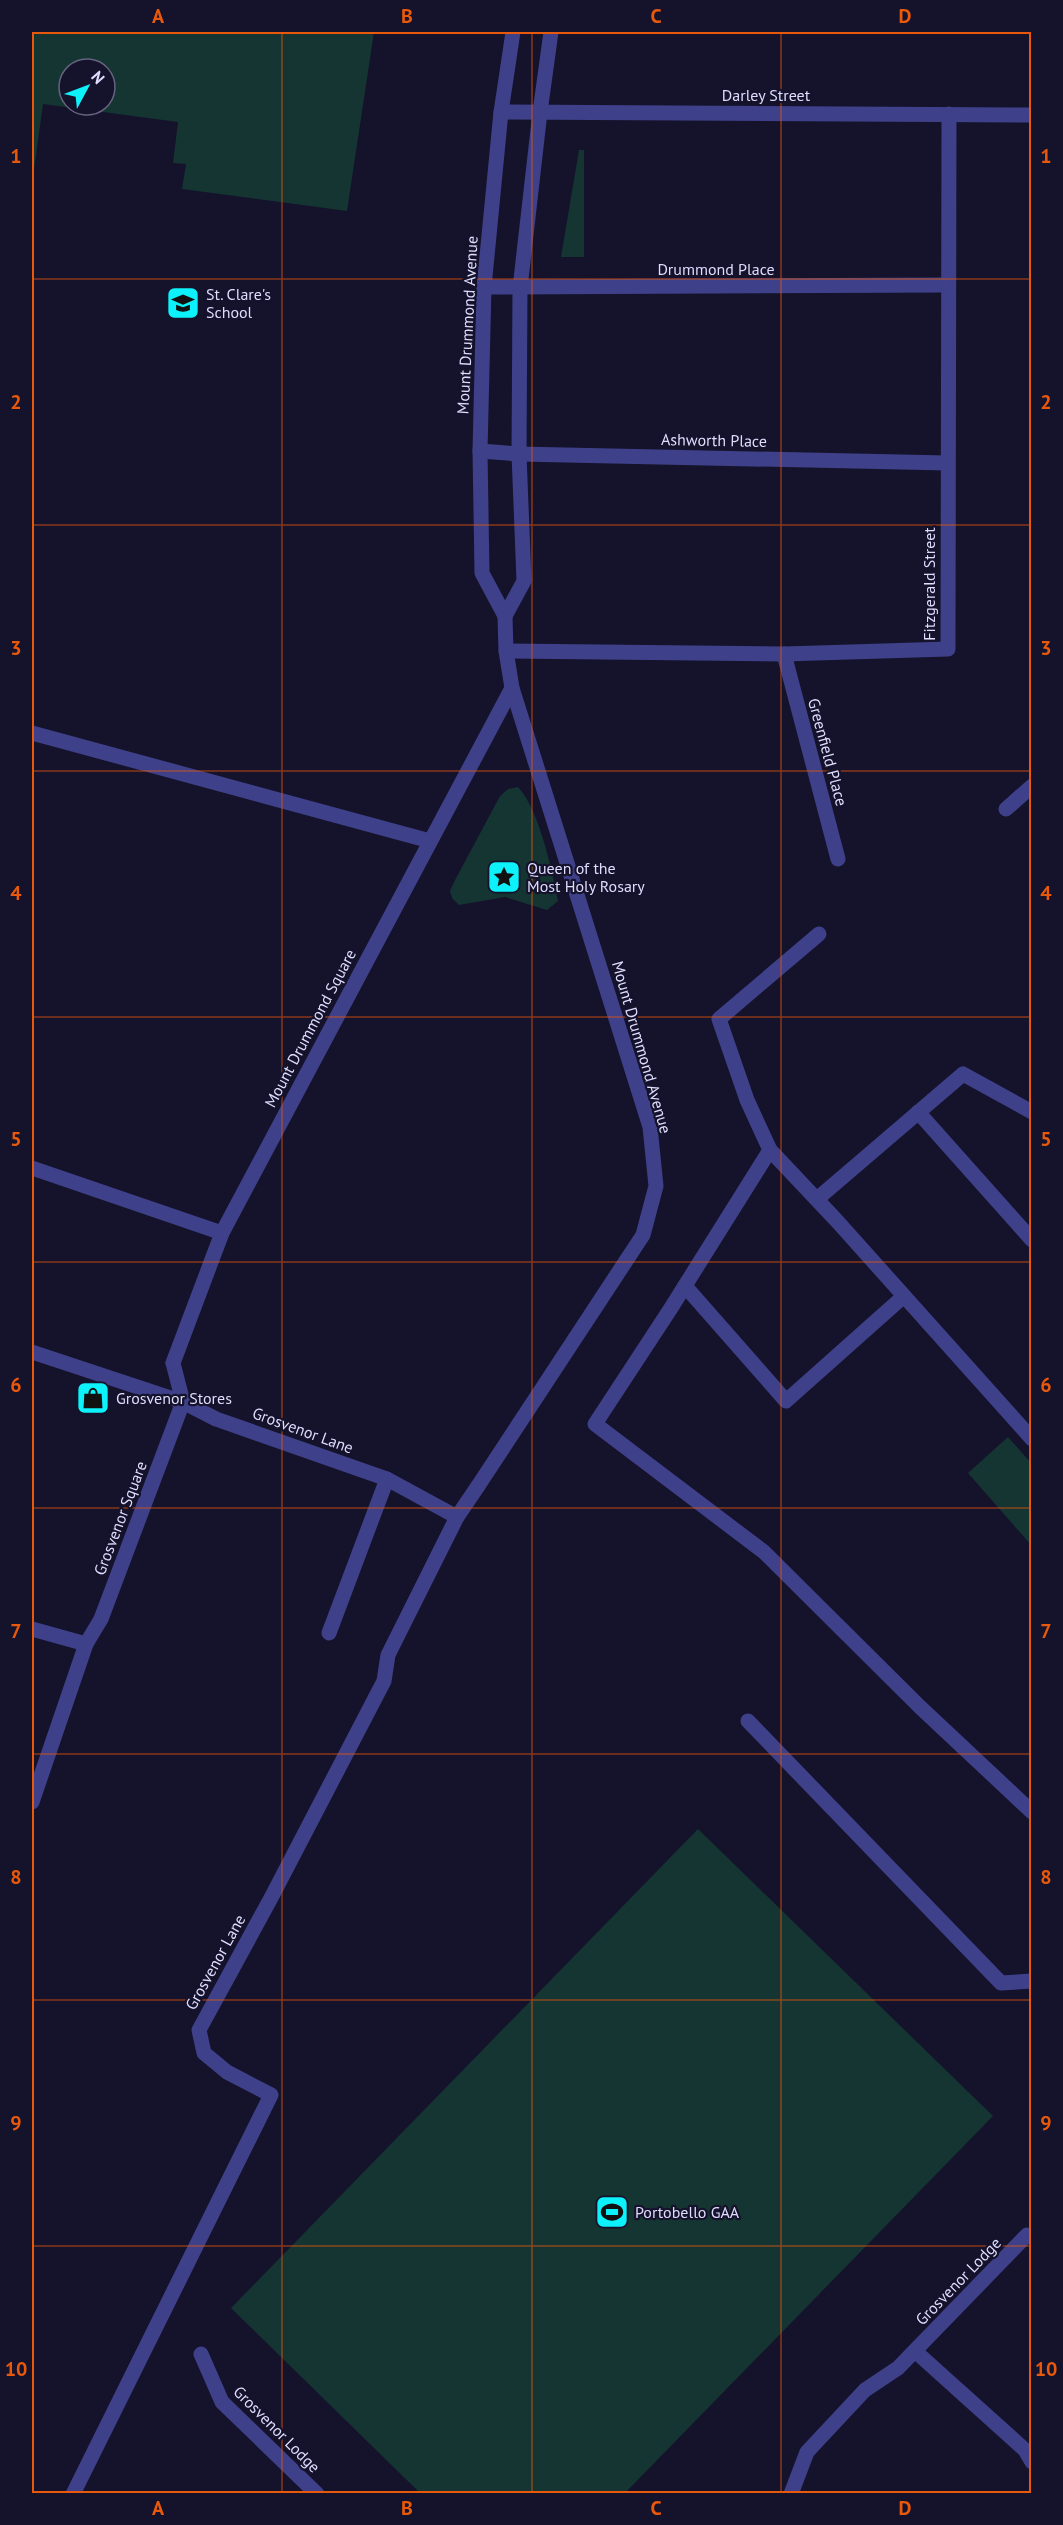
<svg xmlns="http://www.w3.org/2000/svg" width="1063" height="2525" viewBox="0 0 1063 2525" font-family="'PT Sans',sans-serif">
<rect width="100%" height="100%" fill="#15122b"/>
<!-- green -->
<g fill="#153532" fill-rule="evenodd">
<path d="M32,32H374L347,211L182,189L186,164L173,163L178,122L43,104L32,184ZM69,69H105V105H69Z"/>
<path d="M579,150H584V257H561Z"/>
<path d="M518,787C539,809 552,870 558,901L547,910L505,897L459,905L452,898L450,891L454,882L500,796L508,789Z"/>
<path d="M1008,1437L1031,1463V1545L968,1473Z"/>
<path d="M698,1829L993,2116L625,2493H420L231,2308Z"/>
</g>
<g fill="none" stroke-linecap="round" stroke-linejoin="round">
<!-- service -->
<g stroke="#3e4089" stroke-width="15">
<path d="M1006,809L1032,786"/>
<path d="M819,934L719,1019L747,1100L770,1150L837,1221L1032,1439"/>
<path d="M918,1112L1032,1240"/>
<path d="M770,1150L671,1308L595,1424L764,1552L920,1707L1032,1812"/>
<path d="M817,1199L963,1074L1032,1112"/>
<path d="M685,1286L786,1401L904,1296"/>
<path d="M32,1352L183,1402L216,1419L387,1479L457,1517"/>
<path d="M173,1363L183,1402"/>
<path d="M329,1633L387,1479"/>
<path d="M748,1721L1001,1983L1032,1981"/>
<path d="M73,2494L271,2095L227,2072L204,2053L199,2030L271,1898L384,1681L388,1655L457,1517L478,1486"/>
</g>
<!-- minor -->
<g stroke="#3e4089" stroke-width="15">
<path d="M501,112L1032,115"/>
<path d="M484,287L948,285"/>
<path d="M480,451L519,454L947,463"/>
<path d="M505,616L524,581L519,454L520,288L540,112L551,32"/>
<path d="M506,651L784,654L948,649L949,114"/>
<path d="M784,654L838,859"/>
<path d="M32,733L430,841"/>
<path d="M32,1168L222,1233"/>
<path d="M173,1363L222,1233L512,688"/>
<path d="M478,1486L643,1235L656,1186L650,1127L512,688L506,651L505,616L482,573L480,451L484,287L501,112L513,32"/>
<path d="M32,1629L86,1644"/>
<path d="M32,1802L86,1644L101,1619L183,1402"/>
<path d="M915,2351L1025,2450L1032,2462"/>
<path d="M201,2354L222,2402L317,2494"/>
<path d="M791,2494L807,2452L865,2390L898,2368L1027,2235"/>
</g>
</g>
<!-- grid -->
<path fill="none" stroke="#e8590c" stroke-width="1.5" stroke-opacity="0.55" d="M282,32V2494M532,32V2494M781,32V2494M32,279H1032M32,525H1032M32,771H1032M32,1017H1032M32,1262H1032M32,1508H1032M32,1754H1032M32,2000H1032M32,2246H1032"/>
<!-- icons -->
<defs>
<g id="school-square" transform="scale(1.725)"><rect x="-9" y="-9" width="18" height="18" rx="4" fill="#0df1fa" stroke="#15122b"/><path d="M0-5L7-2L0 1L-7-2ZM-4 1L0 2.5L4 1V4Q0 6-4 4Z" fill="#111"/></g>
<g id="sight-square" transform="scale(1.725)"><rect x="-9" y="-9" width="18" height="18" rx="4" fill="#0df1fa" stroke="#15122b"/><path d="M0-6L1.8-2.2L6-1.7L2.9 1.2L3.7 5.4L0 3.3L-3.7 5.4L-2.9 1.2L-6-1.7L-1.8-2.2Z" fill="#111"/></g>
<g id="shop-square" transform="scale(1.725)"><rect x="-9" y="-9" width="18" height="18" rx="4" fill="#0df1fa" stroke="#15122b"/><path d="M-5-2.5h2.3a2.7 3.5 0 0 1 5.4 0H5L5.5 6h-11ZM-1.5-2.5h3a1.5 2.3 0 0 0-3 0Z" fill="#111"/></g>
<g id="stadium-square" transform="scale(1.725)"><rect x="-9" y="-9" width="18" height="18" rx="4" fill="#0df1fa" stroke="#15122b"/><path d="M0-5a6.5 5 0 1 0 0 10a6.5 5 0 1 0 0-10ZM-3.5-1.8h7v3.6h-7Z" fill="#111"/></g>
</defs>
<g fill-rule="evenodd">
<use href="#school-square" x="183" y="303"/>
<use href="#sight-square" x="504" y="877"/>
<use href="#shop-square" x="93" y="1398"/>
<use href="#stadium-square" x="612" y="2212"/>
</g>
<g text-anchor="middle" stroke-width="4.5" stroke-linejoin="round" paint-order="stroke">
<!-- street labels -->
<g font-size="16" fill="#dfddfe" stroke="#15122b">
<text x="766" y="101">Darley Street</text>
<text x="716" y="275">Drummond Place</text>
<text transform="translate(467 325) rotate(-87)" y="6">Mount Drummond Avenue</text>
<text transform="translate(714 440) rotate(1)" y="6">Ashworth Place</text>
<text transform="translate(929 584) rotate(-90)" y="6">Fitzgerald Street</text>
<text transform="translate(828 752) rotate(75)" y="6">Greenfield Place</text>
<text transform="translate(310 1028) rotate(-62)" y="6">Mount Drummond Square</text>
<text transform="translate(642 1047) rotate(74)" y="6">Mount Drummond Avenue</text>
<text transform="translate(303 1430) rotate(20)" y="6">Grosvenor Lane</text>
<text transform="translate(120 1518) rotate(-69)" y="6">Grosvenor Square</text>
<text transform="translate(215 1962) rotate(-61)" y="6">Grosvenor Lane</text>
<text transform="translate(958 2281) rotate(-46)" y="6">Grosvenor Lodge</text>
<text transform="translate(277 2429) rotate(45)" y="6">Grosvenor Lodge</text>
</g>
<!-- poi labels -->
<g font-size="16" fill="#dfddfe" stroke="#15122b" text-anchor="start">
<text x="206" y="300">St. Clare's<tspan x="206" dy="18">School</tspan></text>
<text x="527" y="874">Queen of the<tspan x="527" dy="18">Most Holy Rosary</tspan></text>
<text x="116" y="1404">Grosvenor Stores</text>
<text x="635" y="2218">Portobello GAA</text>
</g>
</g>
<!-- border -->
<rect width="1063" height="2525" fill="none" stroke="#15122b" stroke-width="66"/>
<!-- north arrow -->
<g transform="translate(87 87) rotate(49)"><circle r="28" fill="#15122b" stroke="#66637f" stroke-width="1.5"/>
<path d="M0-4.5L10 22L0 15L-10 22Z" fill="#0df1fa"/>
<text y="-9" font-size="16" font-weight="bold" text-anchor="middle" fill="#dfddfe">N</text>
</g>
<rect x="33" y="33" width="997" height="2459" fill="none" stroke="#e8590c" stroke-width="2"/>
<g font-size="20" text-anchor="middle" font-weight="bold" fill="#e8590c">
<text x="158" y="23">A</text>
<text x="407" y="23">B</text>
<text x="656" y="23">C</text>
<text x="905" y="23">D</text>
<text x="16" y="163">1</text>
<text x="1046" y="163">1</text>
<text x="16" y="409">2</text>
<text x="1046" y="409">2</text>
<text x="16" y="655">3</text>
<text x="1046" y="655">3</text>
<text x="16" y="900">4</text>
<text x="1046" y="900">4</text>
<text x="16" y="1146">5</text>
<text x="1046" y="1146">5</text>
<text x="16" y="1392">6</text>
<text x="1046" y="1392">6</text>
<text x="16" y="1638">7</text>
<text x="1046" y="1638">7</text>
<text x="16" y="1884">8</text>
<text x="1046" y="1884">8</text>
<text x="16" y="2130">9</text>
<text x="1046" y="2130">9</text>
<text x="16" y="2376">10</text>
<text x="1046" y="2376">10</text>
<text x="158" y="2515">A</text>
<text x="407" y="2515">B</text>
<text x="656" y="2515">C</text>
<text x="905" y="2515">D</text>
</g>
</svg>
